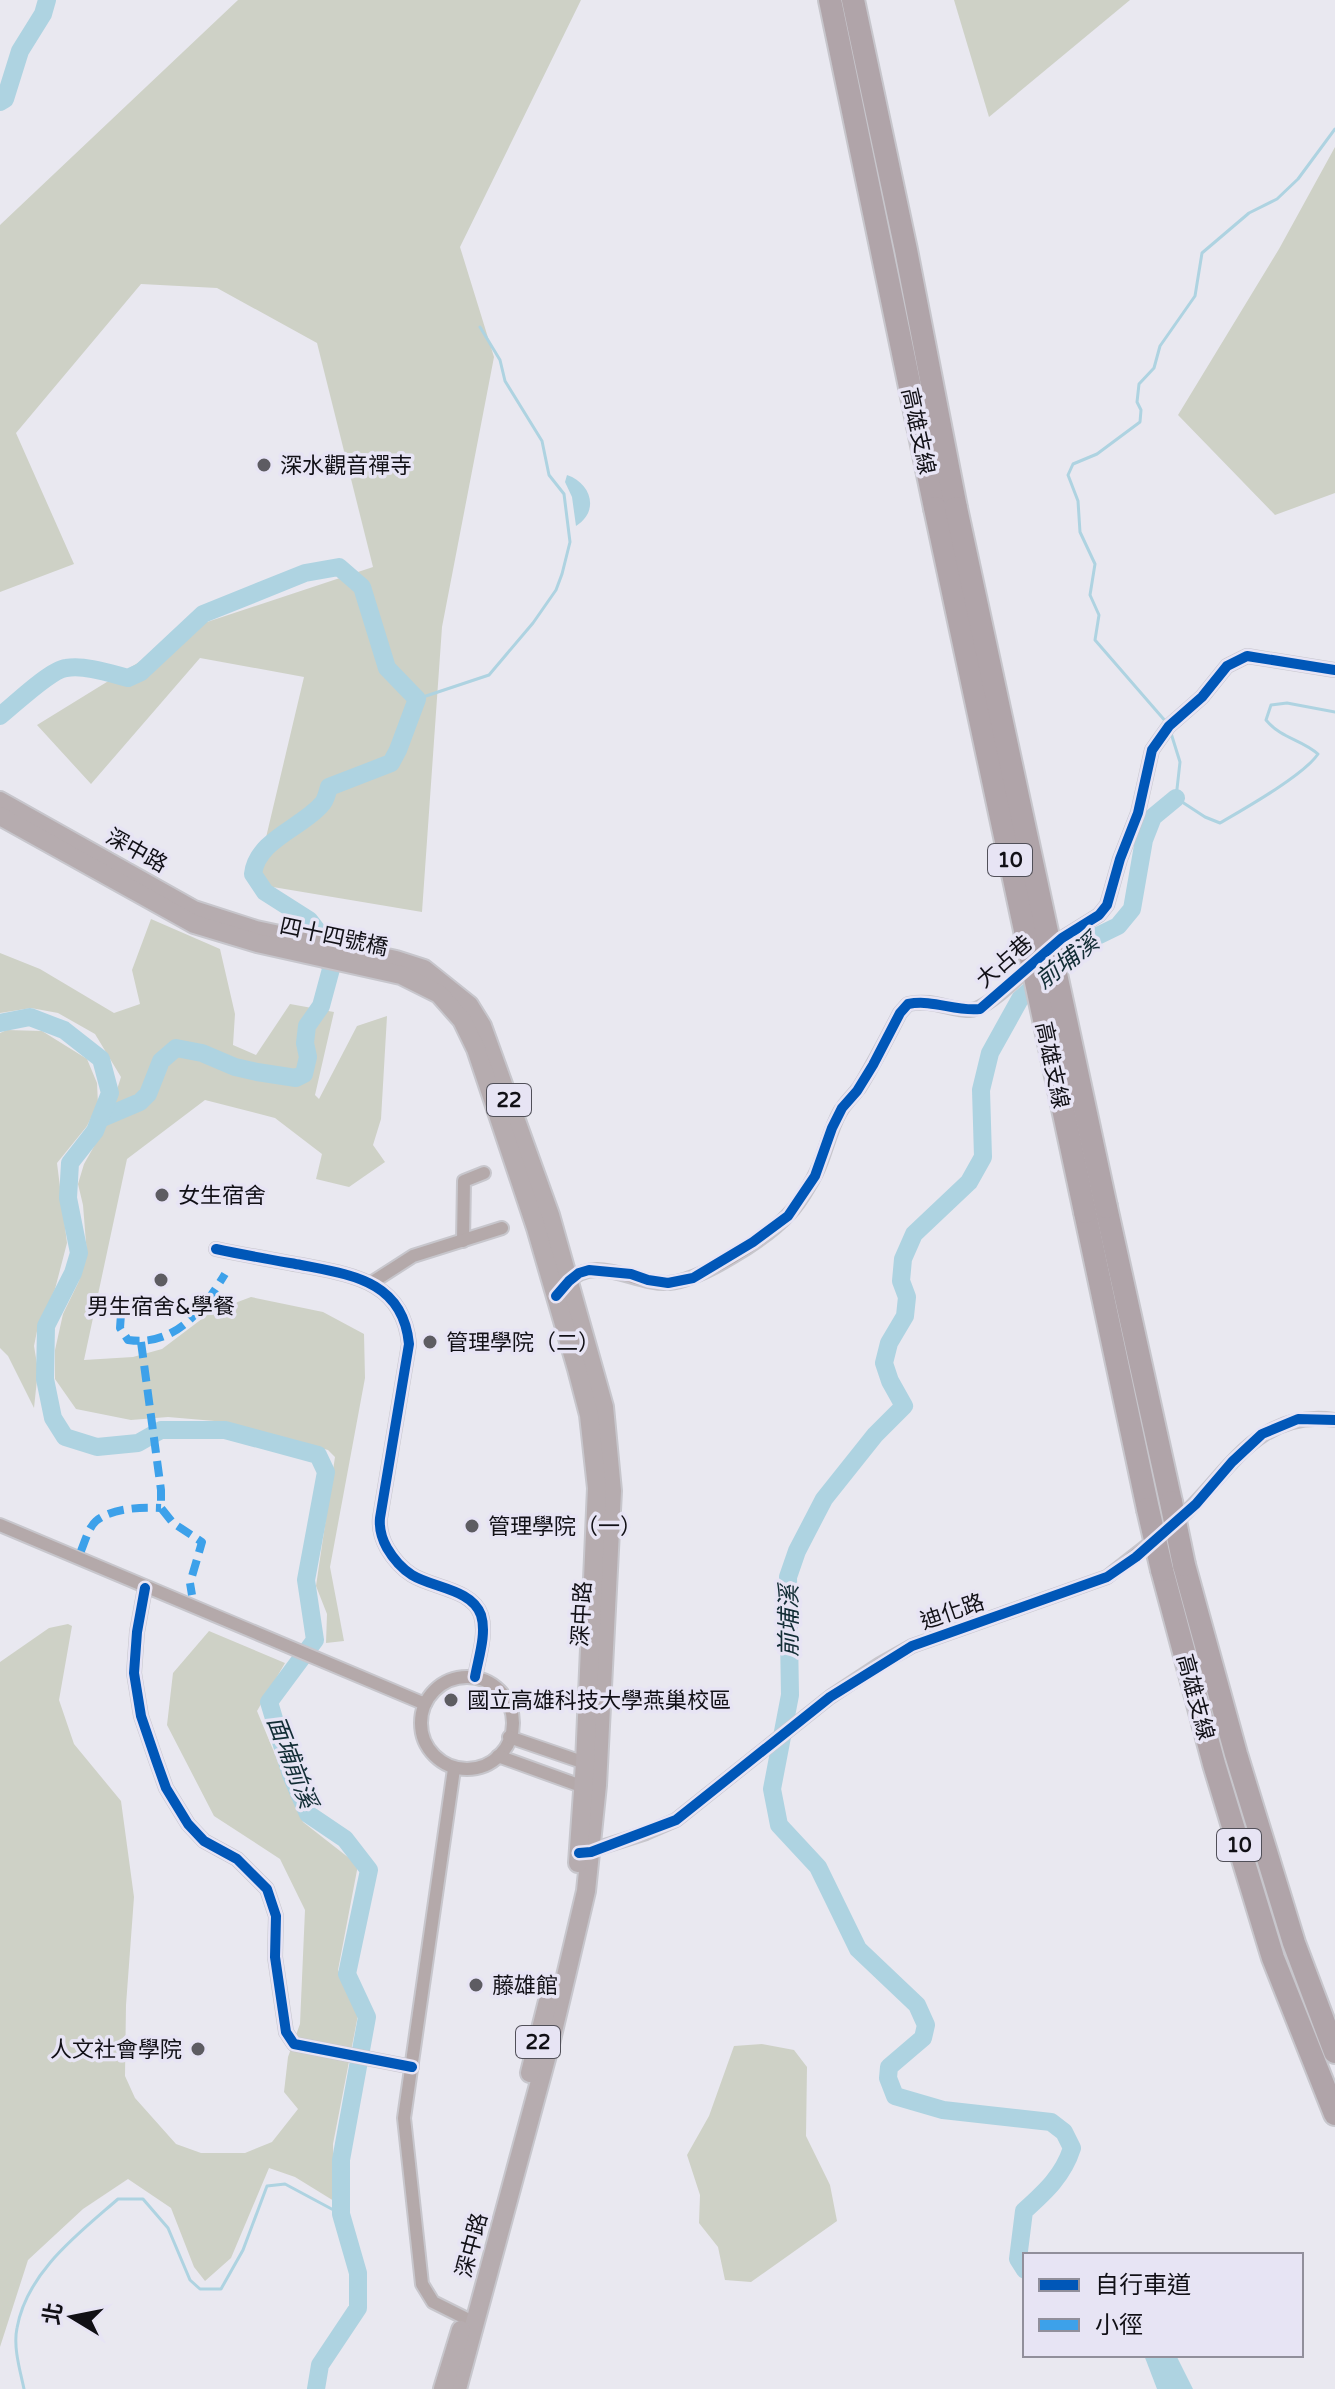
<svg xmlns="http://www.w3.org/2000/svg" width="1335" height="2389" viewBox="0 0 1335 2389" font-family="'Varela Round','Noto Sans TC',sans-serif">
<rect width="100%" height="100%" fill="#e9e8f0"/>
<!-- green -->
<g fill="#ced1c6">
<path d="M238,0H581L460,247L494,357L442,627L422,912L255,884L304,677L200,658L91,784L37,725L201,624L373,567L317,343L217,288L141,284L16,433L74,564L0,592V225Z"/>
<path d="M954,0H1130L989,117Z"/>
<path d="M1335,147V493L1275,515L1178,415L1279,249Z"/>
<path d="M151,919L220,949L235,1014L233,1045L256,1055L290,1004L334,1012L315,1095L319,1099L357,1026L387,1016L381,1119L373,1145L385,1162L349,1187L316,1179L322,1154L275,1118L205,1100L127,1159L84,1360L133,1357L162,1349L211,1312L251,1297L323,1312L364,1334L365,1378L330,1567L344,1641L326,1643L327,1614L316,1586L335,1457L328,1450L226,1422L168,1417L131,1420L76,1409L55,1379V1350L63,1314L79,1281L87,1255L83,1205L78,1184L84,1164L105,1127L121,1077L95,1034L58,1013L31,1008L0,1013V953L40,969L114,1013L140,1004L132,970Z"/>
<path d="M7,1030L42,1031L87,1059L97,1083L98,1104L87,1126L57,1163L67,1243L55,1289L38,1326L34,1346L38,1370L34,1408L8,1356L0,1348V1033Z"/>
<path d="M68,1624L72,1626L59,1700L74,1744L121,1801L134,1897L126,2005L125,2076L135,2098L176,2144L201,2153H245L272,2142L298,2109L284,2092L288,2057L300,2024L305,1910L280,1859L214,1816L167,1725L173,1673L209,1631L285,1663L257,1711L303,1822L358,1865L338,1970L358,2015L333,2144L334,2201L295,2177L269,2168L231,2258L205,2281L194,2267L171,2208L128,2179L83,2209L28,2260L0,2347V1662L49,1628Z"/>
<path d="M762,2044L794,2050L807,2067L806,2136L830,2185L837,2221L751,2282L725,2280L718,2247L699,2223L700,2195L687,2155L709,2116L734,2046Z"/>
</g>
<!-- water -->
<g fill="#aed3e1">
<path d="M567,475C591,483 600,511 576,526L572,497L565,482Z"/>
<path d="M1144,2355H1176L1193,2389H1157Z"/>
</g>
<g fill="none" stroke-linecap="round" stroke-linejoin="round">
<!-- stream -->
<g stroke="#aed3e1" stroke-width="3">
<path d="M417,699L489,675L533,623L556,590L562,574L570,542L564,494L549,475L542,441L505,381L500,360L480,327"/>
<path d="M1167,723L1095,640L1099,615L1090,595L1095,564L1080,532L1078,501L1068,475L1073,464L1097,454L1140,422L1141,410L1137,402L1139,384L1154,368L1160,346L1195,296L1202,253L1249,213L1277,199L1298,179L1335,129"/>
<path d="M1170,730L1180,762L1176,798L1205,817L1220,823C1244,809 1304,775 1318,754C1301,739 1282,739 1266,720L1271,705L1287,703L1335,712"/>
<path d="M24,2389C20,2370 13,2347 17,2328C27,2272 78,2234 118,2199H143L168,2228L190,2280L200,2289H221L243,2250L267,2186L285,2184L341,2214"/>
</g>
<!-- river -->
<g stroke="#aed3e1" stroke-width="18">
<path d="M0,102L5,99L20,51L43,14L47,0"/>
<path d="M0,716C14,705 50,670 66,668C86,665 109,673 128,678L141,672L203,614L305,573L339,567L362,587L387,668L417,699L398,750L391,763L329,787C327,793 326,801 321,805C301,828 257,840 253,874L265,892L309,920L319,933L331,969L321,1006L307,1026L305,1043L308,1057L304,1074L296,1078L257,1072L235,1067L202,1053L176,1048L161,1061L148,1094L140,1102L100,1119"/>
<path d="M0,1023L30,1017L64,1030L101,1059L110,1093L95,1131L70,1163L68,1198L79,1253L73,1273L46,1326L45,1379L53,1418L65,1437L97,1447L138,1443L161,1430H225L318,1455L326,1472L306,1580L315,1640L269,1702L291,1775L308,1814L345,1839L369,1870L347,1974L367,2017L341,2160V2214L358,2273V2308L320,2365L316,2389"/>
<path d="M1025,2270L1018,2259L1024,2211C1045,2192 1063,2176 1072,2148L1064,2132L1051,2122L943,2110L895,2096L888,2078L889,2067L923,2038L926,2025L917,2005L858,1949L818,1867L779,1825L772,1789L790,1695L788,1577L797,1551L824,1499L875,1435L904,1406L890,1381L884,1363L889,1343L905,1316L907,1297L901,1281L903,1259L914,1234L969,1182L983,1157L981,1090L990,1053L1020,999L1083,943L1118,926L1132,909L1144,840L1153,817L1176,798"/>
</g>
<!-- minor casing -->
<g stroke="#c7c6cc" stroke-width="16">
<g id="minor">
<path d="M1048,950L1062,938L1099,915L1107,905L1120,859L1138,813L1152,750L1169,726L1202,697L1227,666L1247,656L1335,670"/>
<path d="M463,1241L464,1181L484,1173"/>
<path d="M216,1249C244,1255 273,1260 301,1265C352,1275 403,1281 409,1344L380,1518C379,1529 382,1539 387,1548C394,1560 401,1568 412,1575C433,1588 472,1589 481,1615C487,1634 478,1659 475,1677"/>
<path d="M371,1283L413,1256L502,1228"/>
<path d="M566,1284C595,1252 634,1285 669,1283C702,1280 766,1239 789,1214C799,1204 806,1191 813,1179C825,1158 828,1133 840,1112C845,1103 853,1096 859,1088C874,1064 887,1038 900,1013L908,1004C935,999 947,1010 970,1010C987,1010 1021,974 1035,962"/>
<path d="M1175,1523C1228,1476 1254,1409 1335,1420"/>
<path d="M0,1525L425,1704"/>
<path d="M145,1588L137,1632L134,1673L141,1716L156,1760L166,1788L188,1824L204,1841L237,1859L267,1889L276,1916L275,1957L286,2032L294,2044L412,2067"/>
<circle cx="467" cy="1723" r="46"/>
<path d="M509,1737L585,1763L588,1767"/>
<path d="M498,1756L584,1787L587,1785"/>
<path d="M454,1769L404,2118L422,2284L433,2302L465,2318"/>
<path d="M586,1852L646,1833L676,1820L830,1697L880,1664L912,1646L1107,1577L1158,1537"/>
</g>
</g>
<!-- primary casing -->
<g stroke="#c7c6cc" stroke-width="22">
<g id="primary">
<path d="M0,801L194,910L256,930L396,960L424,969L469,1005L482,1026L550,1215L604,1407L612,1491L597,1785L586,1891L550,2044L457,2389"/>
<path d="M0,816L194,924L257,943L401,975L439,994L462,1020L476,1049L536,1228L577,1369L589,1415L597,1488L585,1763L578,1863"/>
<path d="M530,2073L549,1997"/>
<path d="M443,2389L461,2330"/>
</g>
</g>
<!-- motorway casing -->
<g stroke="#c7c6cc" stroke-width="26">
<g id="motorway">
<path d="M830,0L935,508"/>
<path d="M853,0L906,250L956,508"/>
<path d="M1106,1207L1171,1502"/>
<path d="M1085,1212L1148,1509"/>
<path d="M1184,1565L1236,1754L1294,1943L1335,2052"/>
<path d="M1162,1570L1214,1764L1273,1958L1335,2114"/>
</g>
</g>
<!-- minor -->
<use href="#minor" stroke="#b4a9aa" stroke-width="12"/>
<!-- primary -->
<use href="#primary" stroke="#b6acaf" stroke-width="18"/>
<!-- motorway -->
<use href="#motorway" stroke="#b0a4a9" stroke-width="22"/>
<!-- motorway-bridge casing -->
<g stroke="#c7c6cc" stroke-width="26" stroke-linecap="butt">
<g id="motorway-bridge">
<path d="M935,508L1085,1212"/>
<path d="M956,508L1106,1207"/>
<path d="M1171,1502L1184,1565"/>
<path d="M1148,1509L1162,1570"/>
</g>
</g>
<!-- motorway-bridge -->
<use href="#motorway-bridge" stroke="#b0a4a9" stroke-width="22"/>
<!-- quiet -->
<g stroke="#3da1ea" stroke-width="8" stroke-dasharray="16 8" stroke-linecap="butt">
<path d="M121,1314L120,1328L128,1340C175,1347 203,1310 225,1274"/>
<path d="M141,1342L161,1490V1508L173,1523L202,1542L190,1583L192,1595"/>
<path d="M81,1551C85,1541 89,1527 96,1521C112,1508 141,1507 161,1508"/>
</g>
<!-- cycleway casing -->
<g stroke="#e7e4f4" stroke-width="15">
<g id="cycleway">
<path d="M216,1249C244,1255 273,1260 301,1265C352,1275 403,1281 409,1344L380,1518C379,1529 382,1539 387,1548C394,1560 401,1568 412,1575C433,1588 472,1589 481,1615C487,1634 478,1659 475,1677"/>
<path d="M556,1296L569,1281L579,1273L589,1270L631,1274L648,1280L668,1283L693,1278L753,1242L788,1216L815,1176L832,1128L842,1108L857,1091L873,1065L900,1013L908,1004C934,999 955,1012 980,1009L1062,938L1099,915L1107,905L1120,859L1138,813L1152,750L1169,726L1202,697L1227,666L1247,656L1335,670"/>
<path d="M145,1588L137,1632L134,1673L141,1716L156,1760L166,1788L188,1824L204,1841L237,1859L267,1889L276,1916L275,1957L286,2032L294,2044L412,2067"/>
<path d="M579,1853L591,1852L676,1820L830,1697L912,1646L1107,1577L1136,1557L1196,1504L1232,1462L1262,1434L1298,1419L1335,1420"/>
</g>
</g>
<!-- cycleway -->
<use href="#cycleway" stroke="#0057b8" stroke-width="10"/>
</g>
<!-- markers -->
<g fill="#5d5c62" stroke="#e7e4f4" stroke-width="3">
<circle cx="264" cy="465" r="8"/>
<circle cx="162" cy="1195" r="8"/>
<circle cx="161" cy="1280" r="8"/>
<circle cx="430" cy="1342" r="8"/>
<circle cx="472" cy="1526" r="8"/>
<circle cx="451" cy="1700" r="8"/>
<circle cx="476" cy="1985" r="8"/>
<circle cx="198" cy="2049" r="8"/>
</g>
<g text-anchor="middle" stroke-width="7" stroke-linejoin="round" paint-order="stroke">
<!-- shield labels -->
<g fill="#e7e4f4" stroke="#515059" stroke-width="2">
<rect x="988" y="844" width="44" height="32" rx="6"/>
<rect x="487" y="1084" width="44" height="32" rx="6"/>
<rect x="1217" y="1829" width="44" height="32" rx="6"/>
<rect x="516" y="2026" width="44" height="32" rx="6"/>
</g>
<g font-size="20" font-weight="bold" fill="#111016">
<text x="1010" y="867">10</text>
<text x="509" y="1107">22</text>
<text x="1239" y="1852">10</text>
<text x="538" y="2049">22</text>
</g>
<!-- street labels -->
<g font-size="22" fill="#111016" stroke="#e7e4f4">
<text transform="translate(919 431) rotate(78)" y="8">高雄支線</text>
<text transform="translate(137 850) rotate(29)" y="8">深中路</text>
<text transform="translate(334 936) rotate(12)" y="8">四十四號橋</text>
<text transform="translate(1004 961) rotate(-41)" y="8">大占巷</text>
<text transform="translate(1053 1065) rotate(78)" y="8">高雄支線</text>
<text transform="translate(952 1611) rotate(-19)" y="8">迪化路</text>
<text transform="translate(581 1614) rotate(-87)" y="8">深中路</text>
<text transform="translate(1196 1697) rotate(75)" y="8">高雄支線</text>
<text transform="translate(471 2245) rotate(-75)" y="8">深中路</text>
</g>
<!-- poi labels -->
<g font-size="22" fill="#111016" stroke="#e7e4f4" text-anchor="start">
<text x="280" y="473">深水觀音禪寺</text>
<text x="178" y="1203">女生宿舍</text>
<text x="161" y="1314" text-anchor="middle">男生宿舍&amp;學餐</text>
<text x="446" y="1350">管理學院（二）</text>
<text x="488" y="1534">管理學院（一）</text>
<text x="467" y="1708">國立高雄科技大學燕巢校區</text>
<text x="492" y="1993">藤雄館</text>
<text x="182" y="2057" text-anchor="end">人文社會學院</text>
</g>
<!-- water labels -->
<g font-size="24" font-style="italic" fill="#122d35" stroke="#e7e4f4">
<text transform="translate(1067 961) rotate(-38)" y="8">前埔溪</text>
<text transform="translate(789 1621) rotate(-90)" y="8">前埔溪</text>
<text transform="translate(292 1762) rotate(69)" y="8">面埔前溪</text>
</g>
</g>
<!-- legend -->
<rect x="1023" y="2253" width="280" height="104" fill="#e7e4f4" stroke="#918f9b" stroke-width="2"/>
<rect x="1039" y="2279" width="40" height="12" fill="#0057b8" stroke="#918f9b" stroke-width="2"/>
<text x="1095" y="2293" font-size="24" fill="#111016">自行車道</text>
<rect x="1039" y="2319" width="40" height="12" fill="#3da1ea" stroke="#918f9b" stroke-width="2"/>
<text x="1095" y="2333" font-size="24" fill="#111016">小徑</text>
<!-- north arrow -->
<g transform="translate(72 2317) rotate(280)" stroke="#e7e4f4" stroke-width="6" paint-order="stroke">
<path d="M0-6L14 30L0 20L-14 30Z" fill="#111016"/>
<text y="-12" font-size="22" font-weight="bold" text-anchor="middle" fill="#111016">北</text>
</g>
</svg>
